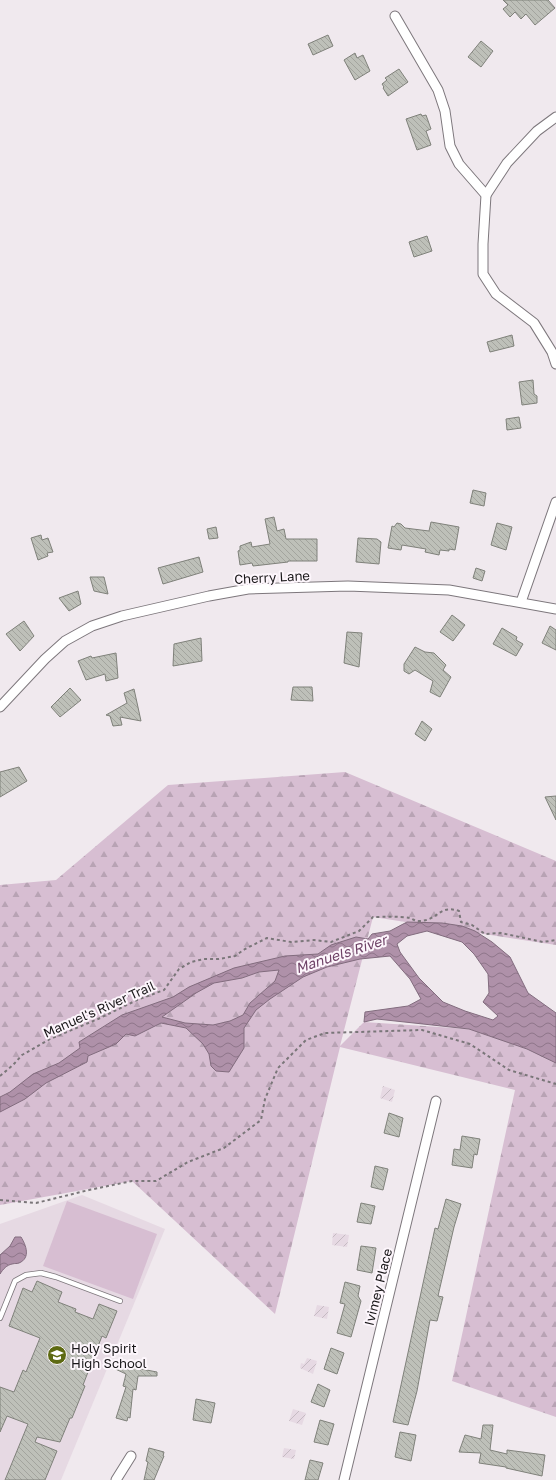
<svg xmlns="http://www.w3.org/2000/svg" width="556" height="1480" viewBox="0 0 556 1480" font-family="'Golos Text',sans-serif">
<defs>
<pattern id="industrial-furrows" width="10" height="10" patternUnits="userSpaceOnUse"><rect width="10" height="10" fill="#e6d9e3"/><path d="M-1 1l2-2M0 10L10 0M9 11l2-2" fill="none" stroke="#c5bac2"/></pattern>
<pattern id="forest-firs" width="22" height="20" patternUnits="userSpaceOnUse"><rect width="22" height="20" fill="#d7bed2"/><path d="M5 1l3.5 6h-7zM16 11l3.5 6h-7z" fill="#b8a3b4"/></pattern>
<pattern id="water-waves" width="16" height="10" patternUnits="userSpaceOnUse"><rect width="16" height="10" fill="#af91a9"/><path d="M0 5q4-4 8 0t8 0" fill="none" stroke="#8e7589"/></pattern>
<pattern id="building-back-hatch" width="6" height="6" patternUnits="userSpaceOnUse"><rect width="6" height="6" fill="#bec0b9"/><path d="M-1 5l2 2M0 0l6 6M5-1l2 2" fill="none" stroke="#a3a49e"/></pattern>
</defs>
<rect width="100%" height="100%" fill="#f0e9ee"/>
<!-- built -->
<path fill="#e6d9e3" d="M82,1195L165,1229L61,1480H0V1224Z"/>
<!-- industrial -->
<g fill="url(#industrial-furrows)">
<path d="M383,1086L395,1090L392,1102L380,1098Z"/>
<path d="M333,1233L349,1235L347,1247L332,1245Z"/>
<path d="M317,1305L329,1307L327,1319L314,1316Z"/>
<path d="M307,1358L317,1361L313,1374L300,1368L301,1363L304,1364Z"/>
<path d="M293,1409L306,1413L302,1425L289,1421Z"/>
<path d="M284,1448L296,1450L294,1459L282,1457Z"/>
</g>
<!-- forest -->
<path fill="url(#forest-firs)" d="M345,772L556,861V945L373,917L340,1046L364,1022L469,1029L527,1049L556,1062V1417L452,1381L515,1090L340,1047L275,1314L132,1181L0,1205V885L56,880L168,785Z"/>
<!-- pitch -->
<path fill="#d7bed2" d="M67,1201L157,1234L133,1299L43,1266Z"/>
<!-- water -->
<g fill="url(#water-waves)" stroke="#826c7e" fill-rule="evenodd">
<path d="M407,922L442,923L462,926L475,931L492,942L510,957L528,993L556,1013V1063L527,1049L469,1029L377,1019L364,1022L365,1012L408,1006L421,999L410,979L390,956L360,959L327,967L303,977L270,999L256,1010L244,1028V1048L229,1072L216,1071L211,1066L209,1054L203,1044L186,1028L161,1023L135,1036L126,1034L116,1044L88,1056L87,1062L46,1083L25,1099L0,1112V1097L10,1092L33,1074L59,1063L80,1048L79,1042L122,1015L173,997L189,987L234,968L285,956L318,954L331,945L356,937L368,939L372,934L390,931ZM427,931L462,942L474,954L488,974L489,993L483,1002L498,1016L493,1020L465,1011L443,1002L419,978L400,952L397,944L407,936ZM279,970L275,981L250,1003L243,1015L230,1021L213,1025L185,1023L162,1017L196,993L214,983L242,978L259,972Z"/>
<path d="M15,1237H21C26,1245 31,1258 19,1263C16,1264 16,1263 12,1264C7,1265 3,1269 0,1274V1255L10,1246Z"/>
</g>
<!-- building -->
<g fill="url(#building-back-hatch)" stroke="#7f817a">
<path d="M503,0H548L555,8L535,25L526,14L521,19L515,12L510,17L503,9L508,5Z"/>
<path d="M328,35L333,46L313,55L308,44Z"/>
<path d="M481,41L493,51L481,67L468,57Z"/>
<path d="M355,53L357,58L363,55L370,71L355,80L344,60Z"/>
<path d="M399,69L408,82L388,96L383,88L384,87L382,84L387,80L385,78Z"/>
<path d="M421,114L422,116L426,115L431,129L426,131L431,145L417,150L406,119Z"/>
<path d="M427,236L432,251L414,257L409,242Z"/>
<path d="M512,335L514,346L490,352L487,342Z"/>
<path d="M533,380L534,394L537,396V403L522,405L519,382Z"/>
<path d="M519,417L521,428L507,430L506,419Z"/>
<path d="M473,490L486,493L484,506L470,503Z"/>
<path d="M274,517L277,531L284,529L286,539H317V561H288V562L253,566L252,563L240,565L238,551L240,550V546L251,542L252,547L270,544L265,519Z"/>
<path d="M431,522L459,527L455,550L449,549V551L440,550L439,555L425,552L426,549L402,545L401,550L388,548L392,526L394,527L397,523L401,524L405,528L429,531Z"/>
<path d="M497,523L512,527L506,550L491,545Z"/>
<path d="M216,527L218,538L209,539L207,529Z"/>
<path d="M41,535L42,540L48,538L53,552L47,553L48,556L38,560L31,538Z"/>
<path d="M358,538L377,539L381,542L379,564L356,562Z"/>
<path d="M199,557L203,572L163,584L158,568Z"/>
<path d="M476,568L485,571L482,581L473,578Z"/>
<path d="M90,577H104L108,594L94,591Z"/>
<path d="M78,591L81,604L69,611L59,598Z"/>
<path d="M452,615L465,625L453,641L440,632Z"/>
<path d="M24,621L34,636L20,651L6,634Z"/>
<path d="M550,626L556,630V650L542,643Z"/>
<path d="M502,628L517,637L516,640L523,644L516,656L493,644Z"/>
<path d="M347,632L362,633L359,667L344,663Z"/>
<path d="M201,638L202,661L173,666L174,644Z"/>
<path d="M415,647L425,652L434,653L446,665L443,670L451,677L440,697L430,692L433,681L415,670L409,674L404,671V664Z"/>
<path d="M116,653L118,678L106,681L105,674L86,680L78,661L91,656L92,658Z"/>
<path d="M293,687H312L313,701L291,700Z"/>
<path d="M70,688L81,700L60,717L51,707Z"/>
<path d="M134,689L141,721L120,717L122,725L113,726L110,716L106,715L127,703L124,693Z"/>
<path d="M422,721L432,729L425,741L415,734Z"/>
<path d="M19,767L27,781L0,797V772Z"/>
<path d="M556,796V820L545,797Z"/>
<path d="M389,1113L403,1118L399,1137L384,1133Z"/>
<path d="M462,1136L480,1139L477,1155L474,1154L472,1168L452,1165L454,1149L460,1150Z"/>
<path d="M375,1166L388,1169L383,1190L371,1187Z"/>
<path d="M446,1199L461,1204L454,1227L438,1296L443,1297L437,1321L430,1320L417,1391L408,1425L393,1422L435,1228L438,1229Z"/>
<path d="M361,1203L375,1206L371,1224L357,1222Z"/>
<path d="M361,1246L376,1248L372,1273L357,1270Z"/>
<path d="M37,1281L62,1292L58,1302L76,1309L75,1312L93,1319L99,1304L117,1311L106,1338L102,1336L83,1385L85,1386L72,1418H70L60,1442L37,1437L35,1442L57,1451L45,1480H5L28,1424L7,1416L0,1432V1387L14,1392L23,1370L26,1372L40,1338L9,1326L23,1288L32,1292Z"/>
<path d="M345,1282L360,1286L358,1296L361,1301L351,1337L337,1333L345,1304L340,1303Z"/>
<path d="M331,1348L344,1353L337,1374L324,1369Z"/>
<path d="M110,1363L157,1372V1376H138L136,1390L133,1389L130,1418L128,1417L127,1421L116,1418L126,1387L123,1386L126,1374L109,1366Z"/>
<path d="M318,1384L330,1390L324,1407L311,1402Z"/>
<path d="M196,1399L215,1403L211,1423L193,1420Z"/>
<path d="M320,1420L334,1424L328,1445L314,1442Z"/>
<path d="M483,1425H493L490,1450L507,1454V1450L545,1455L542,1476L506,1468V1467L479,1463L481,1453L459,1452L465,1435L481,1439Z"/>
<path d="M400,1432L416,1435L411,1461L395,1457Z"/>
<path d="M149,1448L164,1452L163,1456H164L154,1480H144L148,1462L146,1461Z"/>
<path d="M310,1460L323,1463L318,1480H305Z"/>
</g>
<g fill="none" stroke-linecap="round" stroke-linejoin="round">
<!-- lane casing -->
<g stroke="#7d777c" stroke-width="6">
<path id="lane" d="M0,1318L15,1281L26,1275L41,1273L56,1277L120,1301"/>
</g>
<!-- street casing -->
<g stroke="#7d777c" stroke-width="11">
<g id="street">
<path d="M395,16L438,90L445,111L450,146L459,164L486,195L483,244V274L496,294L534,323L552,352L556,364"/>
<path d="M486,195L507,163L537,131L556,117"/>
<path d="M521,602L556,502"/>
<path d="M0,707L45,659L65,641L92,626L122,616L209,596L248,589L348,586L449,590L556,609"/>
<path d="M116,1480L131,1456"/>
<path d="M344,1480L436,1101"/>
</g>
</g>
<!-- path -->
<g stroke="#7a7679" stroke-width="2" stroke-dasharray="3 3" stroke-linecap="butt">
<path d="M0,1076L13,1065L22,1055L50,1039L98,1019L137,1000L164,990L179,969L191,962L204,959H219L235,956L245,949L267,938L291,942L314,940L331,942L359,931L373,917C383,917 401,916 410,918C413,919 416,922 419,921C438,921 439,904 459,911L461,922L472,925L485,934L501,933L543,942L556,940"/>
<path d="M0,1200L36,1203L89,1190L132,1181H156L188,1162L224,1148L261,1120L265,1099L278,1068L306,1040L325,1033L422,1030L470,1044L509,1070L556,1084"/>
</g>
<!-- lane -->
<use href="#lane" stroke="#fff" stroke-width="4.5"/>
<!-- street -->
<use href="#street" stroke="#fff" stroke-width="9"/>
</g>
<!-- icons -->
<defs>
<g id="school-disc" transform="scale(1)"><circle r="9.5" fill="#5d6a12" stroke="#fdf6fc"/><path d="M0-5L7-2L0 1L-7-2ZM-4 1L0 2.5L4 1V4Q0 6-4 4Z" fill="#fff"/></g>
</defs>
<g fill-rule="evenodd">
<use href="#school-disc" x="57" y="1355"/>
</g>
<g text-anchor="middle" stroke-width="4" stroke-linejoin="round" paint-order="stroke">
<!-- street labels -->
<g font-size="13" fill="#191719" stroke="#fdf6fc">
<text transform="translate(272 577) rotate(-3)" y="5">Cherry Lane</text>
<text transform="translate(99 1009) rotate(-24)" y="5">Manuel's River Trail</text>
<text transform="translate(378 1287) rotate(-76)" y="5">Ivimey Place</text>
</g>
<!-- poi labels -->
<g font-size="13" fill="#191719" stroke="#fdf6fc" text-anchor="start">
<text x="71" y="1353">Holy Spirit<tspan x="71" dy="15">High School</tspan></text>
</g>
<!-- water labels -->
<g font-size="14" font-style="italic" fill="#6f4367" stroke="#fdf6fc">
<text transform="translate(341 954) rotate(-18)" y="5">Manuels River</text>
</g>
</g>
</svg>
